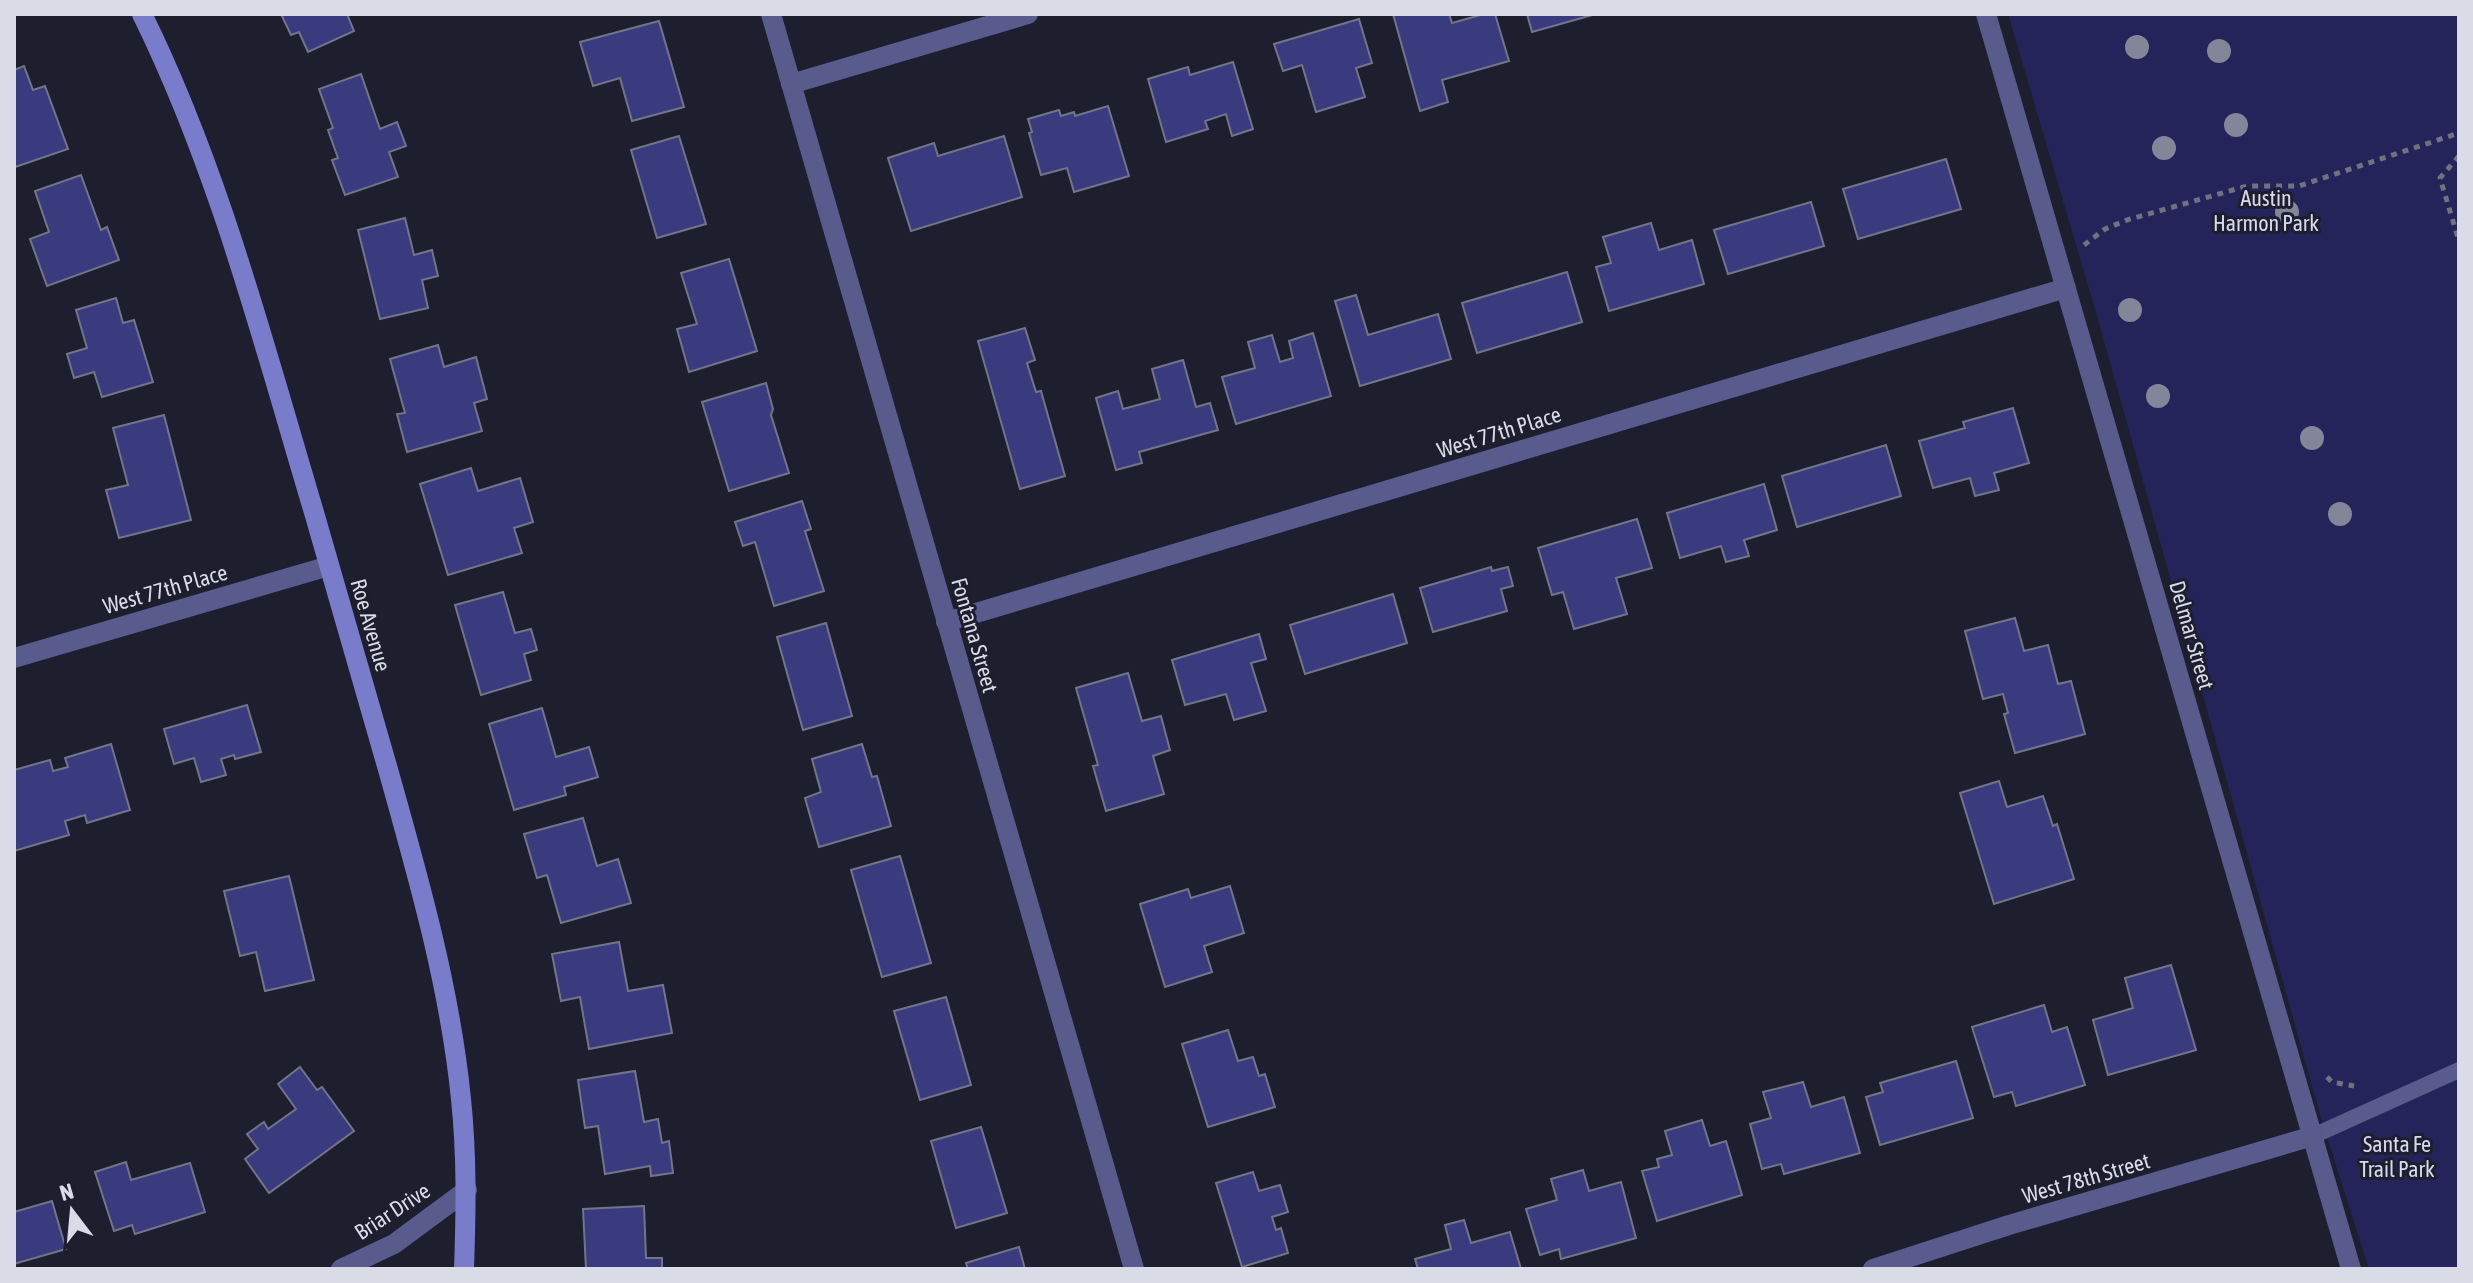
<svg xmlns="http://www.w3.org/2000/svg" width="2473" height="1283" viewBox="0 0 2473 1283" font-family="'Asap Condensed',sans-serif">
<rect width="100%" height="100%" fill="#1d1e2e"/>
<!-- green -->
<path fill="#25245a" d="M2008,14H2459V1269H2369L2321,1118L2097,316Z"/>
<!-- building -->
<g fill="#3a3a7f" stroke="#727488" stroke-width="2">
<path d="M281,14H347L354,31L308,52L299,32L291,35Z"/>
<path d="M1393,14H1449L1452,23L1484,14H1495L1509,61L1442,80L1448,102L1420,111Z"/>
<path d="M1527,14H1596L1532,32Z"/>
<path d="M1359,19L1372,63L1356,68L1365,97L1316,112L1302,65L1283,71L1274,44Z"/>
<path d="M659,21L684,107L632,121L620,78L593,86L580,42Z"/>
<path d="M1233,62L1253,129L1232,136L1226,114L1205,121L1208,129L1166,142L1148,79L1188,67L1190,75Z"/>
<path d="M24,66L33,90L45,86L68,149L15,167L14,70Z"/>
<path d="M361,74L380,129L397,122L406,146L389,152L398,177L345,195L332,160L338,158L328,130L333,128L319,89Z"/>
<path d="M1108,106L1129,176L1074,192L1067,168L1041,175L1029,133L1032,132L1028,119L1059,110L1061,116L1074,112L1075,116Z"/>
<path d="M679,136L706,224L657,238L631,150Z"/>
<path d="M1004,136L1022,197L911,231L888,158L934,143L938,156Z"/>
<path d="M1946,159L1961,209L1858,239L1843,189Z"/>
<path d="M81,175L101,230L107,227L119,260L47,286L30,239L49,232L35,191Z"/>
<path d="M1811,202L1824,246L1728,274L1714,230Z"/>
<path d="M405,218L414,255L432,250L438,276L422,280L428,308L380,319L358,230Z"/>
<path d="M1651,223L1659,250L1692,240L1704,284L1609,311L1596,267L1611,263L1603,237Z"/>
<path d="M729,259L757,351L689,372L677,329L697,324L681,273Z"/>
<path d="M1567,272L1582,322L1477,353L1462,303Z"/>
<path d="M1356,295L1368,335L1438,314L1451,359L1360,386L1335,301Z"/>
<path d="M116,298L123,323L134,320L153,382L102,397L94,372L74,378L67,354L87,348L76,310Z"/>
<path d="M1025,328L1035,360L1027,363L1036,392L1041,391L1065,476L1020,489L978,341Z"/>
<path d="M1313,333L1331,396L1236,424L1222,377L1255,368L1248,342L1272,335L1280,362L1293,358L1289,341Z"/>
<path d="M438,345L444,367L476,357L487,399L474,403L482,431L407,452L397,414L405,413L390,359Z"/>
<path d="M1183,360L1196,407L1210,403L1218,430L1139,452L1142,463L1116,470L1096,398L1118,391L1123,409L1160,399L1152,369Z"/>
<path d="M766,383L773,409L771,415L789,473L729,491L702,402Z"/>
<path d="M2013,408L2029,463L1994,473L1999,490L1975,496L1970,478L1933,488L1919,441L1965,428L1963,422Z"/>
<path d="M164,415L191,520L119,538L106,490L128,485L113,428Z"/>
<path d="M1886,445L1901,496L1797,527L1782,476Z"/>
<path d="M471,468L478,491L520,478L533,522L514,528L522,553L448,575L420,484Z"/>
<path d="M1764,484L1777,530L1744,540L1749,556L1726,562L1721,546L1680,558L1667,513Z"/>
<path d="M802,501L811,529L805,531L824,591L774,606L755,542L743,546L735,522Z"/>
<path d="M1637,519L1652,568L1616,578L1627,614L1574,629L1563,592L1552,595L1538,548Z"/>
<path d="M1491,567L1492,571L1508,567L1513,586L1501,589L1507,611L1433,632L1420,588Z"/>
<path d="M503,592L515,633L531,629L537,650L524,654L531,680L481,695L455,605Z"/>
<path d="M1393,594L1407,643L1305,674L1290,625Z"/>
<path d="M2015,618L2024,651L2048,645L2058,684L2071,681L2085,734L2015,753L2004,714L2008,713L2003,694L1983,699L1965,631Z"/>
<path d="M826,623L852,716L803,730L777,637Z"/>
<path d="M1259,634L1266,659L1251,663L1266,711L1234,720L1226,694L1185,705L1172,660Z"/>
<path d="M1128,673L1142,721L1161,716L1170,750L1153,756L1164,794L1106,811L1093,766L1098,765L1076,688Z"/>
<path d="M247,705L261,752L235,759L234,755L221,759L226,775L201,782L194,758L174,764L164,729Z"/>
<path d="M542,708L556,757L589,747L598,777L564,787L566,795L514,810L489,724Z"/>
<path d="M111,744L130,810L87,823L85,815L65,821L69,835L14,851V770L50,760L53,771L68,767L65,758Z"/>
<path d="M862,744L872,777L877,776L891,826L819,847L805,798L821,792L812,759Z"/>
<path d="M1999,781L2007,807L2043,796L2053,826L2057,824L2074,879L1994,904L1960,793Z"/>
<path d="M583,818L597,866L618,859L631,903L561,923L547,875L537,878L524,834Z"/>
<path d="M900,856L931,963L882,977L851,870Z"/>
<path d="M289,876L314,980L265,991L256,952L240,956L224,891Z"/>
<path d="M1230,886L1244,933L1204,946L1212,972L1165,987L1140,904L1188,889L1191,898Z"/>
<path d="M619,942L628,991L663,985L672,1033L589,1049L580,997L561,1001L552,954Z"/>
<path d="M2171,965L2196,1050L2108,1075L2093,1020L2133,1008L2125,978Z"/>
<path d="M946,997L971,1085L920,1100L894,1011Z"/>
<path d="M2044,1005L2052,1032L2067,1027L2085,1085L2016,1106L2012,1092L1994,1097L1972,1027Z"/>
<path d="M1228,1030L1238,1061L1253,1057L1259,1076L1265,1074L1275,1107L1208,1127L1182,1044Z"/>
<path d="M1956,1061L1973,1118L1880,1145L1866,1097L1883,1092L1880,1083Z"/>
<path d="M300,1067L317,1090L322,1087L354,1131L269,1193L245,1159L258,1149L247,1134L264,1122L268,1129L296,1109L278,1084Z"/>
<path d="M635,1071L644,1122L658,1119L662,1143L669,1141L673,1173L651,1176L650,1166L605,1174L598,1126L585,1128L578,1080Z"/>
<path d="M1803,1082L1811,1107L1844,1097L1860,1153L1784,1174L1781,1164L1762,1169L1750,1124L1771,1118L1763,1092Z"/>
<path d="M1702,1120L1710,1146L1726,1141L1742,1195L1657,1221L1642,1171L1659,1167L1657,1159L1672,1155L1665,1131Z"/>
<path d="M981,1127L1007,1213L956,1228L931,1141Z"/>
<path d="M126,1162L131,1180L190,1163L205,1212L135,1234L132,1225L114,1231L95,1172Z"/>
<path d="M1583,1170L1589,1191L1621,1182L1636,1238L1561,1259L1559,1249L1540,1255L1526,1209L1557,1200L1551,1179Z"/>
<path d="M1253,1172L1259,1191L1280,1185L1288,1212L1272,1217L1276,1230L1281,1228L1288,1253L1242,1267L1216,1183Z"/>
<path d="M52,1201L66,1249L14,1264V1212Z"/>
<path d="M644,1206L646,1258H662V1269H586L583,1209Z"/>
<path d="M1464,1220L1471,1243L1510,1232L1521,1269H1418L1415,1259L1451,1249L1445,1225Z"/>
<path d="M1019,1247L1025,1269H968L966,1263Z"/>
</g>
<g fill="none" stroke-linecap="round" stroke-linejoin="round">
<!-- path -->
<g stroke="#707280" stroke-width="5" stroke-dasharray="6 6" stroke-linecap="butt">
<path d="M2459,156L2440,178L2459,241"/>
<path d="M2084,245L2105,229L2127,220L2247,186H2299L2459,133"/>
<path d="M2327,1077L2332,1082L2354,1086"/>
</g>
<!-- service -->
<path stroke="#585b8c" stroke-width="16" d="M2313,1136L2459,1070"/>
<!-- minor -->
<g stroke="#585b8c" stroke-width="20">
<path d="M771,14L1134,1269"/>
<path d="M1986,14L2351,1269"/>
<path d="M791,84L1028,14"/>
<path d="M946,622L2066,288"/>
<path d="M14,658L329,566"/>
<path d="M341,1269L394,1244L467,1190"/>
<path d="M1873,1269L2009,1225L2313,1136"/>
</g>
<!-- secondary -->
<path stroke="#787ccb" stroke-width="20" d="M142,14C219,170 263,342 313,509C339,597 364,685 389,773C419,880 450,988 461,1099C467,1156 466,1212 464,1269"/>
</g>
<!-- trees -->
<g fill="#838598">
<circle cx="2137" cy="47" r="12"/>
<circle cx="2219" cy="51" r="12"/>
<circle cx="2236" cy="125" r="12"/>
<circle cx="2164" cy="148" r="12"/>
<circle cx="2287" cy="212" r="12"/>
<circle cx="2130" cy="310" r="12"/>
<circle cx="2158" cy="396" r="12"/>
<circle cx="2312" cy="438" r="12"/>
<circle cx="2340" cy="514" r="12"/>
</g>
<g text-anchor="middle" stroke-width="6" stroke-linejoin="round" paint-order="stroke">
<!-- park labels -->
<g font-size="22" fill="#d7daef" stroke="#1d1e2e">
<text x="2266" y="206">Austin<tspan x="2266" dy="25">Harmon Park</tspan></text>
<text x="2397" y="1152">Santa Fe<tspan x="2397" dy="25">Trail Park</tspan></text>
</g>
<!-- street labels -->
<g font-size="22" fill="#d9dbe6" stroke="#1d1e2e">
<text transform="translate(1499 432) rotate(-17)" y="8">West 77th Place</text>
<text transform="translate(165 589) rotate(-16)" y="8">West 77th Place</text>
<text transform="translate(371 625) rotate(74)" y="8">Roe Avenue</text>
<text transform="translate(975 635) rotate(74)" y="8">Fontana Street</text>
<text transform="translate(2192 635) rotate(74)" y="8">Delmar Street</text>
<text transform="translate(2086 1178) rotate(-16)" y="8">West 78th Street</text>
<text transform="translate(392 1211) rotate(-33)" y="8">Briar Drive</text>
</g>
</g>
<!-- border -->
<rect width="2473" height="1283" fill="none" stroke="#d9dbe6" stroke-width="32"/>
<!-- north arrow -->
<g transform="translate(72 1211) rotate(344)" stroke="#1d1e2e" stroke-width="6" paint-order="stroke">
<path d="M0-6L14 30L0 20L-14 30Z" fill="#d9dbe6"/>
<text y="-12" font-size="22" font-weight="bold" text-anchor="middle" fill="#d9dbe6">N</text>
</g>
</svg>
